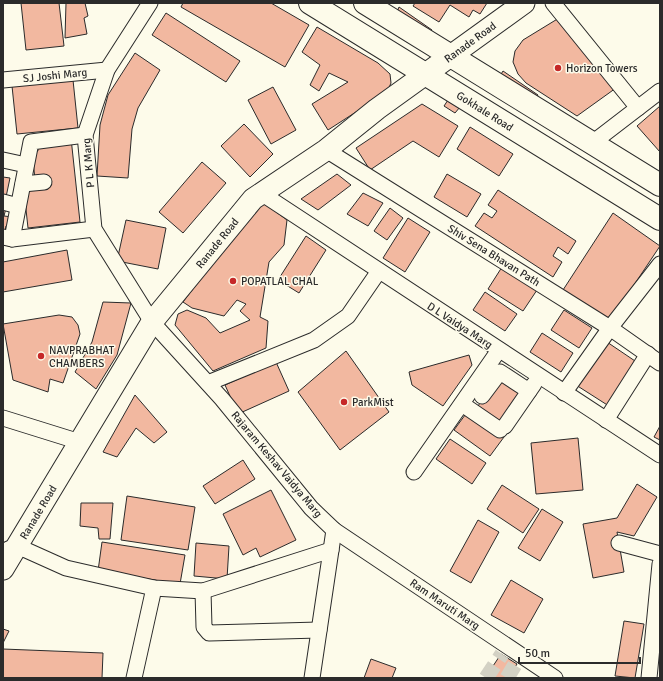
<svg xmlns="http://www.w3.org/2000/svg" width="663" height="681" viewBox="0 0 663 681" font-family="Signika,sans-serif">
<rect width="100%" height="100%" fill="#fdfbea"/>
<!-- building -->
<g fill="#f2b8a0" stroke="#2b2b2b">
<path d="M21,3H59L64,46L26,50Z"/>
<path d="M66,3H85L88,16L84,18L87,34L65,38Z"/>
<path d="M183,3H271L309,25L285,67L181,7Z"/>
<path d="M415,3H487L480,14L473,10L469,17L450,5L439,22L413,6Z"/>
<path d="M399,7L432,30L429,34L397,12Z"/>
<path d="M166,13L240,61L226,82L152,35Z"/>
<path d="M559,18L616,88L577,116L526,83L518,74L513,62L515,51L523,40Z"/>
<path d="M317,27L378,63L390,74L391,83L387,92L328,130L312,104L348,82L329,73L319,91L310,85L320,65L302,52Z"/>
<path d="M135,53L160,70L138,108L132,129L128,178L97,176L100,125L108,95Z"/>
<path d="M503,71L538,95L533,103L498,79Z"/>
<path d="M73,80L78,128L17,134L12,86Z"/>
<path d="M273,87L296,130L271,144L248,100Z"/>
<path d="M448,100L460,107L455,113L444,106Z"/>
<path d="M422,104L458,126L439,157L413,141L370,170L356,148Z"/>
<path d="M660,106V152L637,126Z"/>
<path d="M244,124L273,154L250,177L221,146Z"/>
<path d="M470,127L513,154L499,176L457,149Z"/>
<path d="M71,138L80,222L28,228L24,191L35,179L32,152L38,151L37,142Z"/>
<path d="M202,162L226,183L183,233L159,212Z"/>
<path d="M337,174L351,185L318,210L301,199Z"/>
<path d="M447,174L481,194L467,217L434,197Z"/>
<path d="M3,177L10,178L6,197H3Z"/>
<path d="M498,190L576,241L568,254L558,247L553,256L562,262L553,277L475,226L484,213L492,218L497,211L488,205Z"/>
<path d="M363,193L383,203L368,226L347,214Z"/>
<path d="M260,200L287,220L284,245L269,262L260,317L268,321L266,348L213,371L175,325L178,314L187,310L206,318L220,333L250,320L240,311L246,304L237,300L224,316L192,308L183,302Z"/>
<path d="M3,207L6,208L4,216L13,217L11,227L6,226L5,231L3,230Z"/>
<path d="M390,208L403,218L387,240L374,231Z"/>
<path d="M613,213L660,246L610,321L563,290Z"/>
<path d="M408,218L430,232L405,272L383,258Z"/>
<path d="M126,220L166,228L158,269L117,261Z"/>
<path d="M306,236L326,250L299,293L278,280Z"/>
<path d="M67,250L72,280L3,292V262Z"/>
<path d="M502,267L537,290L523,311L488,289Z"/>
<path d="M485,292L517,314L505,331L473,310Z"/>
<path d="M103,302L131,303L117,355L96,389L75,372L92,342Z"/>
<path d="M564,310L592,328L579,348L551,330Z"/>
<path d="M59,315L72,317L78,325L80,334L63,383L50,379L48,392L13,380L3,324Z"/>
<path d="M542,333L573,353L561,372L530,352Z"/>
<path d="M604,340L638,363L612,408L576,385Z"/>
<path d="M346,351L389,412L340,450L298,392Z"/>
<path d="M469,355L472,365L443,406L412,385L409,372Z"/>
<path d="M276,362L289,391L238,414L225,385Z"/>
<path d="M498,376L524,393L501,426L476,409Z"/>
<path d="M135,395L167,432L154,443L136,428L117,457L103,452Z"/>
<path d="M468,411L504,437L490,456L454,430Z"/>
<path d="M660,426V440L654,437Z"/>
<path d="M578,438L583,490L536,494L531,443Z"/>
<path d="M450,439L486,463L472,484L436,459Z"/>
<path d="M243,460L255,479L215,504L203,486Z"/>
<path d="M637,484L657,497L634,536L617,532L624,572L593,578L583,524L617,518Z"/>
<path d="M502,485L539,509L523,533L487,509Z"/>
<path d="M271,490L296,540L260,557L256,548L243,555L223,514Z"/>
<path d="M127,496L195,507L188,550L121,540Z"/>
<path d="M81,503H113L110,539H99L98,528L80,526Z"/>
<path d="M542,509L563,522L540,561L518,548Z"/>
<path d="M478,520L499,532L471,583L450,571Z"/>
<path d="M102,542L185,555L180,584L98,571Z"/>
<path d="M196,543L229,546L227,579L194,576Z"/>
<path d="M511,580L543,599L524,633L491,615Z"/>
<path d="M624,621L644,624L635,678L615,676Z"/>
<path d="M3,629L9,631L3,643Z"/>
<path d="M3,649L103,653L102,678H3Z"/>
<path d="M501,654L517,664L508,678H485Z"/>
<path d="M371,659L396,668L392,678H364Z"/>
</g>
<g fill="none" stroke-linecap="round" stroke-linejoin="round">
<!-- street-tunnel -->
<g stroke="#d3d1c4" stroke-width="15" stroke-dasharray="15 8" stroke-linecap="butt">
<path d="M486,678L502,654"/>
<path d="M507,678L516,663"/>
</g>
<!-- street casing -->
<g stroke="#2b2b2b" stroke-width="17">
<g id="street">
<path d="M150,3L107,70L85,135L94,229L152,322L222,399L311,508L334,530L312,678"/>
<path d="M553,3L638,108"/>
<path d="M3,80L107,70"/>
<path d="M591,144L660,91"/>
<path d="M326,150L610,328L660,363"/>
<path d="M3,160L26,165"/>
<path d="M23,184L44,182"/>
<path d="M261,193L660,455"/>
<path d="M3,202L18,206"/>
<path d="M3,237L12,239L94,229"/>
<path d="M12,239L31,142L85,135"/>
<path d="M208,383L314,340L348,316L379,271"/>
<path d="M564,393L610,328L660,264"/>
<path d="M482,396L500,372L529,391"/>
<path d="M462,404L500,430"/>
<path d="M3,418L80,442"/>
<path d="M606,420L648,354"/>
<path d="M505,426L534,384"/>
<path d="M414,472L499,350"/>
<path d="M334,530L555,678"/>
<path d="M619,543L660,554"/>
<path d="M8,549L17,546L66,568L154,588L203,591L331,550"/>
<path d="M203,591L204,627L209,633L319,630"/>
<path d="M134,678L154,588"/>
<path d="M649,678L660,564"/>
</g>
</g>
<!-- secondary casing -->
<g stroke="#2b2b2b" stroke-width="23">
<path id="secondary" d="M3,569L152,322L253,199L326,150L377,109L524,3"/>
</g>
<!-- primary casing -->
<g stroke="#2b2b2b" stroke-width="24">
<g id="primary">
<path d="M310,3L660,219"/>
<path d="M365,3L660,185"/>
</g>
</g>
<!-- street -->
<use href="#street" stroke="#fdfbea" stroke-width="15"/>
<!-- secondary -->
<use href="#secondary" stroke="#fdfbea" stroke-width="21"/>
<!-- primary -->
<use href="#primary" stroke="#fdfbea" stroke-width="22"/>
</g>
<!-- markers -->
<g fill="#c62828" stroke="#fdfbea" stroke-width="1.5">
<circle cx="558" cy="68" r="4"/>
<circle cx="233" cy="281" r="4"/>
<circle cx="41" cy="356" r="4"/>
<circle cx="344" cy="402" r="4"/>
</g>
<g text-anchor="middle" stroke-width="3" stroke-linejoin="round" paint-order="stroke">
<!-- street labels -->
<g font-size="11" fill="#2b2b2b" stroke="#fdfbea">
<text transform="translate(470 42) rotate(-36)" y="4">Ranade Road</text>
<text transform="translate(55 75) rotate(-6)" y="4">SJ Joshi Marg</text>
<text transform="translate(485 111) rotate(32)" y="4">Gokhale Road</text>
<text transform="translate(88 163) rotate(-95)" y="4">P L K Marg</text>
<text transform="translate(217 243) rotate(-51)" y="4">Ranade Road</text>
<text transform="translate(494 255) rotate(32)" y="4">Shiv Sena Bhavan Path</text>
<text transform="translate(460 325) rotate(33)" y="4">D L Vaidya Marg</text>
<text transform="translate(277 464) rotate(50)" y="4">Rajaram Keshav Vaidya Marg</text>
<text transform="translate(38 512) rotate(-59)" y="4">Ranade Road</text>
<text transform="translate(445 604) rotate(34)" y="4">Ram Maruti Marg</text>
</g>
<!-- poi labels -->
<g font-size="11" fill="#2b2b2b" stroke="#fdfbea" text-anchor="start">
<text x="566" y="72">Horizon Towers</text>
<text x="241" y="285">POPATLAL CHAL</text>
<text x="49" y="354">NAVPRABHAT<tspan x="49" dy="13">CHAMBERS</tspan></text>
<text x="352" y="406">ParkMist</text>
</g>
</g>
<!-- border -->
<rect width="663" height="681" fill="none" stroke="#2b2b2b" stroke-width="8"/>
<!-- scale -->
<path d="M519 657v6h121v-6" fill="none" stroke="#2b2b2b" stroke-width="2"/>
<text x="525" y="657" font-size="12" fill="#2b2b2b" stroke="#fdfbea" stroke-width="3" paint-order="stroke">50 m</text>
</svg>
